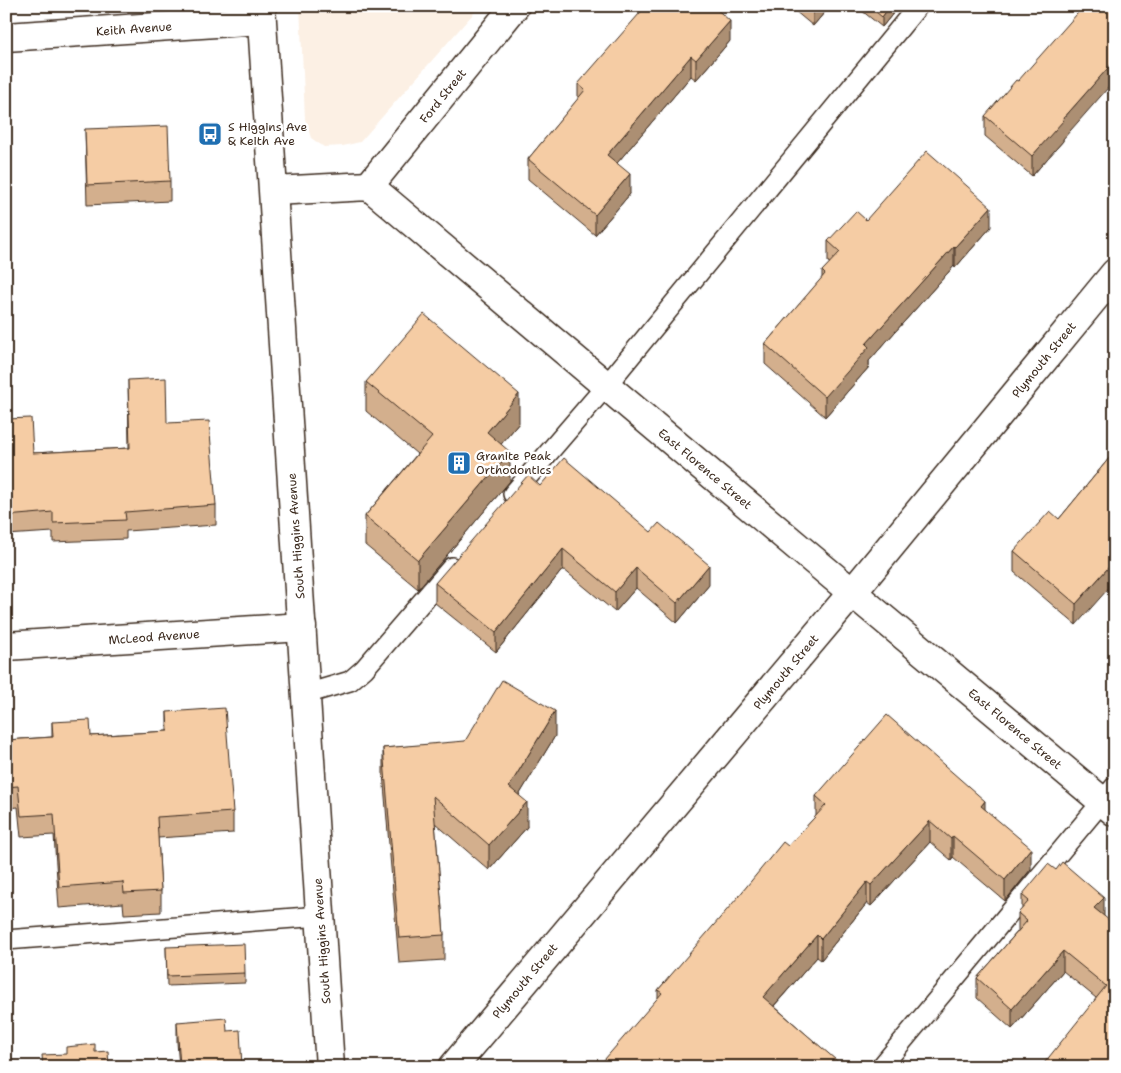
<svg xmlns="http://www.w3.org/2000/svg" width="1121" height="1073" viewBox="0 0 1121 1073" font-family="'Shantell Sans',sans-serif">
<rect width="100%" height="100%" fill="#fff"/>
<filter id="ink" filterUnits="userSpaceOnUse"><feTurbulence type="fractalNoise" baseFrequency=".02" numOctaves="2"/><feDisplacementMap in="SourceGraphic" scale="10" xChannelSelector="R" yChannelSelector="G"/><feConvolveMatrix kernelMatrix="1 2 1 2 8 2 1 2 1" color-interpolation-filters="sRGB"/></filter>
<g filter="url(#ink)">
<!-- built -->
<path fill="#fcf0e4" d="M300,6H480L360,142L343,146L324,147L311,138L305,119Z"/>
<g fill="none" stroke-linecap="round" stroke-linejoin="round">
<!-- service casing -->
<g stroke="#3b2a1e" stroke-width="22">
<g id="service">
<path d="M513,494L606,386L918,6"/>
<path d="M306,694L350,681L364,669L452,567"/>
<path d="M6,940L321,916"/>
<path d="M881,1067L1115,786"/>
</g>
</g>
<!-- minor casing -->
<g stroke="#3b2a1e" stroke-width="31">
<g id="minor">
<path d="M6,37L261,20"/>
<path d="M369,186L515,6"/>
<path d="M274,191L369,186L799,548L1115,812"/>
<path d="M6,646L302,627"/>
<path d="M453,1067L852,593L1115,273"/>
</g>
</g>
<!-- secondary casing -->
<g stroke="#3b2a1e" stroke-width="31">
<path id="secondary" d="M261,6L330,1067"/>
</g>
<!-- service -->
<use href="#service" stroke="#fff" stroke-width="19"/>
<!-- minor -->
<use href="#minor" stroke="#fff" stroke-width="28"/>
<!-- secondary -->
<use href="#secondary" stroke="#fff" stroke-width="28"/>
</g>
<!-- wall -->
<g fill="#d3af8d" stroke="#3b2a1e">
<path d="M789,6H830L813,26Z"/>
<path d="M856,6H899L882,27Z"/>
<path d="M730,41L696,80L691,76L617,163L630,194L595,235L528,179V159L578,99V84Z"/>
<path d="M985,116L1063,139V141L1032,176L985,136Z"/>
<path d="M85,129L170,181V201L87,205Z"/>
<path d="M866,220L991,227L955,268L954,266L869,361V367L825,417L765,364V344L822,278V271L830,263L828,262V241Z"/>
<path d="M128,380L167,423L216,505V525L126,531V539L53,542V532L6,535V419L33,453L129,448Z"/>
<path d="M366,382L519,423L501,444L510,481L418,589L365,545V516L417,454L366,411Z"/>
<path d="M1115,451L1076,625L1014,572V551L1059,519Z"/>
<path d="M540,486L709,585L677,623L636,588L615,612L563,569L496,652L435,603V583Z"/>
<path d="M1115,647V677L1110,674V653Z"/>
<path d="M167,712L233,812V833L158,838L161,891V912L124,914L123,903L59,908L54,835L21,837L18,807L6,808V740L52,737V722L91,736L167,731Z"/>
<path d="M555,736L519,795L527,827L489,870L435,823L444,935V960L399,963L383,773V748Z"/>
<path d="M816,796L985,809L1031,869L1005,901L953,857L951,860L930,842L871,906L867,903L821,960L817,957L774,1006L843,1067L658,999V990L816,816Z"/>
<path d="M1022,895L1104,916L1115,1067L1096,998L1063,971L1012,1029L977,998V978L1018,931V913L1022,909Z"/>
<path d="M166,947L245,973V983L167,986Z"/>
<path d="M177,1022L227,1031L242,1067H179L177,1042Z"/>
</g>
<!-- shaded-wall -->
<g fill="#ac8f73" stroke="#3b2a1e">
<path d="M813,6H830L813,26Z"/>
<path d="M890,6H899L882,27V17Z"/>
<path d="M730,21V41L696,80V60Z"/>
<path d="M691,56V76L607,175V155Z"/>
<path d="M1115,60V80L1063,139V141L1032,176V156L1062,120Z"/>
<path d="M630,174V194L595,235V215Z"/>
<path d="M991,207V227L955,268V247Z"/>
<path d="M954,246V266L869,361V367L825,417V397L866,344Z"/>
<path d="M519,394V423L487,461V432Z"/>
<path d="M510,452V481L418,589V560Z"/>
<path d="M563,549V569L496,652V632Z"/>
<path d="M1115,560V581L1076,625V604Z"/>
<path d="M709,565V585L677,623V603Z"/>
<path d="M636,568V588L615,612V592Z"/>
<path d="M555,711V736L509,812V787Z"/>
<path d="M985,801V822L981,806Z"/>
<path d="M527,802V827L489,870V845Z"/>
<path d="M930,821V842L871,906V885Z"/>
<path d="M953,836V857L951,860V839Z"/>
<path d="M1031,848V869L1005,901V880Z"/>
<path d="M867,882V903L821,960V939Z"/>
<path d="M1104,898V918L1094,908Z"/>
<path d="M817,935V957L763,1018V997Z"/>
<path d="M1063,951V971L1012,1029V1009Z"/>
</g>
<!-- building -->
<g fill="#f5cca4" stroke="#3b2a1e">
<path d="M646,6H713L730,21L696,60L691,56L607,155L630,174L595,215L528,159L585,90L578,84Z"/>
<path d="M869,6H890L882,17Z"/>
<path d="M1084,6H1115V60L1062,120L1063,121L1032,156L985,116L1016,80L1018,81Z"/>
<path d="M168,126L170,181L87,185L85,129Z"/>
<path d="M927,151L991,207L955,247L954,246L866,344L869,347L825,397L765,344L825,274L822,271L840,252L828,241L856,211L866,220Z"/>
<path d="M424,314L519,394L487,432L510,452L418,560L365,516L432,437L366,382Z"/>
<path d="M166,378L167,423L209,421L216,505L125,512L126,520L53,523V512L6,516V419L31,418L33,453L130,448L128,380Z"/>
<path d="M1115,451V560L1076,604L1014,551L1050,511L1059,519Z"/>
<path d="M564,458L651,532L659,523L709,565L677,603L636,568L615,592L563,549L496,632L435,583L528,475L540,486Z"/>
<path d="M1115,647V657L1110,653Z"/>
<path d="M502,680L555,711L509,787L527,802L489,845L433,796L444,935L399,938L383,748L465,741Z"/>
<path d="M225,708L233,812L157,817L161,891L124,893L123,882L59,887L54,814L21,816L18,786L6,787V740L53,737L52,722L90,720L91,736L168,731L167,712Z"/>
<path d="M887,715L985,801L981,806L1031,848L1005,880L953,836L951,839L930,821L871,885L867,882L821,939L817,935L763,997L843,1066L842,1067H598L662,993L658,990L738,897L783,842L788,846L826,805L816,796Z"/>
<path d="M1062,862L1104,898L1094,908L1115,925V1067H1041L1106,986L1063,951L1012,1009L977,978L1027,921L1018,913L1029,901L1022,895L1048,864L1056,870Z"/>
<path d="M244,944L245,973L167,976L166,947Z"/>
<path d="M226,1018L227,1031L240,1030L242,1067H180L177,1022Z"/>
<path d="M95,1044V1052L108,1051L109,1067H43L42,1055L66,1054V1047Z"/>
</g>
</g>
<!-- icons -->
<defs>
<g id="bus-square" transform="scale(1.25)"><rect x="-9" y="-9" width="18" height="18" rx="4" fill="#1f6fb2" stroke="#fff"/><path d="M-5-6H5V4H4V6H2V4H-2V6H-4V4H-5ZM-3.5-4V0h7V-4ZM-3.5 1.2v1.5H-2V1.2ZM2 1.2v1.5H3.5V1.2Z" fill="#fff"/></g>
<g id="building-square" transform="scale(1.25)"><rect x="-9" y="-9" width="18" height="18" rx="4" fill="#1f6fb2" stroke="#fff"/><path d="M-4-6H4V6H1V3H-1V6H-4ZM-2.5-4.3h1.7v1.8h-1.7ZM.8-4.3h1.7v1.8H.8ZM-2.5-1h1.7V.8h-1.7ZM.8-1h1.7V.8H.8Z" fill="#fff"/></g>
</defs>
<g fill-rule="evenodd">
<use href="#bus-square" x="210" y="134"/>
<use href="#building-square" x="459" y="463"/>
</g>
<g text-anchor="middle" stroke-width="5" stroke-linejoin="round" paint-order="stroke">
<!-- street labels -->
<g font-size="12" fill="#3b2a1e" stroke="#fff">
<text transform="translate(134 29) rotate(-4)" y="4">Keith Avenue</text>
<text transform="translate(443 96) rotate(-51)" y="4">Ford Street</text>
<text transform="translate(1044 360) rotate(-51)" y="4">Plymouth Street</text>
<text transform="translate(705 469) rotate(40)" y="4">East Florence Street</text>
<text transform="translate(296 536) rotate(-94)" y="4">South Higgins Avenue</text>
<text transform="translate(154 637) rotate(-4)" y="4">McLeod Avenue</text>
<text transform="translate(786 672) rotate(-50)" y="4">Plymouth Street</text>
<text transform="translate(1015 729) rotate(40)" y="4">East Florence Street</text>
<text transform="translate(322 941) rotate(-94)" y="4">South Higgins Avenue</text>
<text transform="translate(525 981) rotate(-50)" y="4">Plymouth Street</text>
</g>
<!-- poi labels -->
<g font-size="12" fill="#3b2a1e" stroke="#fff" text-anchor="start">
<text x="228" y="131">S Higgins Ave<tspan x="228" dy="14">&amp; Keith Ave</tspan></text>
<text x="476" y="460">Granite Peak<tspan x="476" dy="14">Orthodontics</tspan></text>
</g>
</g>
<!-- margin -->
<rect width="1121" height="1073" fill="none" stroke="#fff" stroke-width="25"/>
<rect x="12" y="12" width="1096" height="1048" fill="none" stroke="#3b2a1e" stroke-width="2" filter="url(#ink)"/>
</svg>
